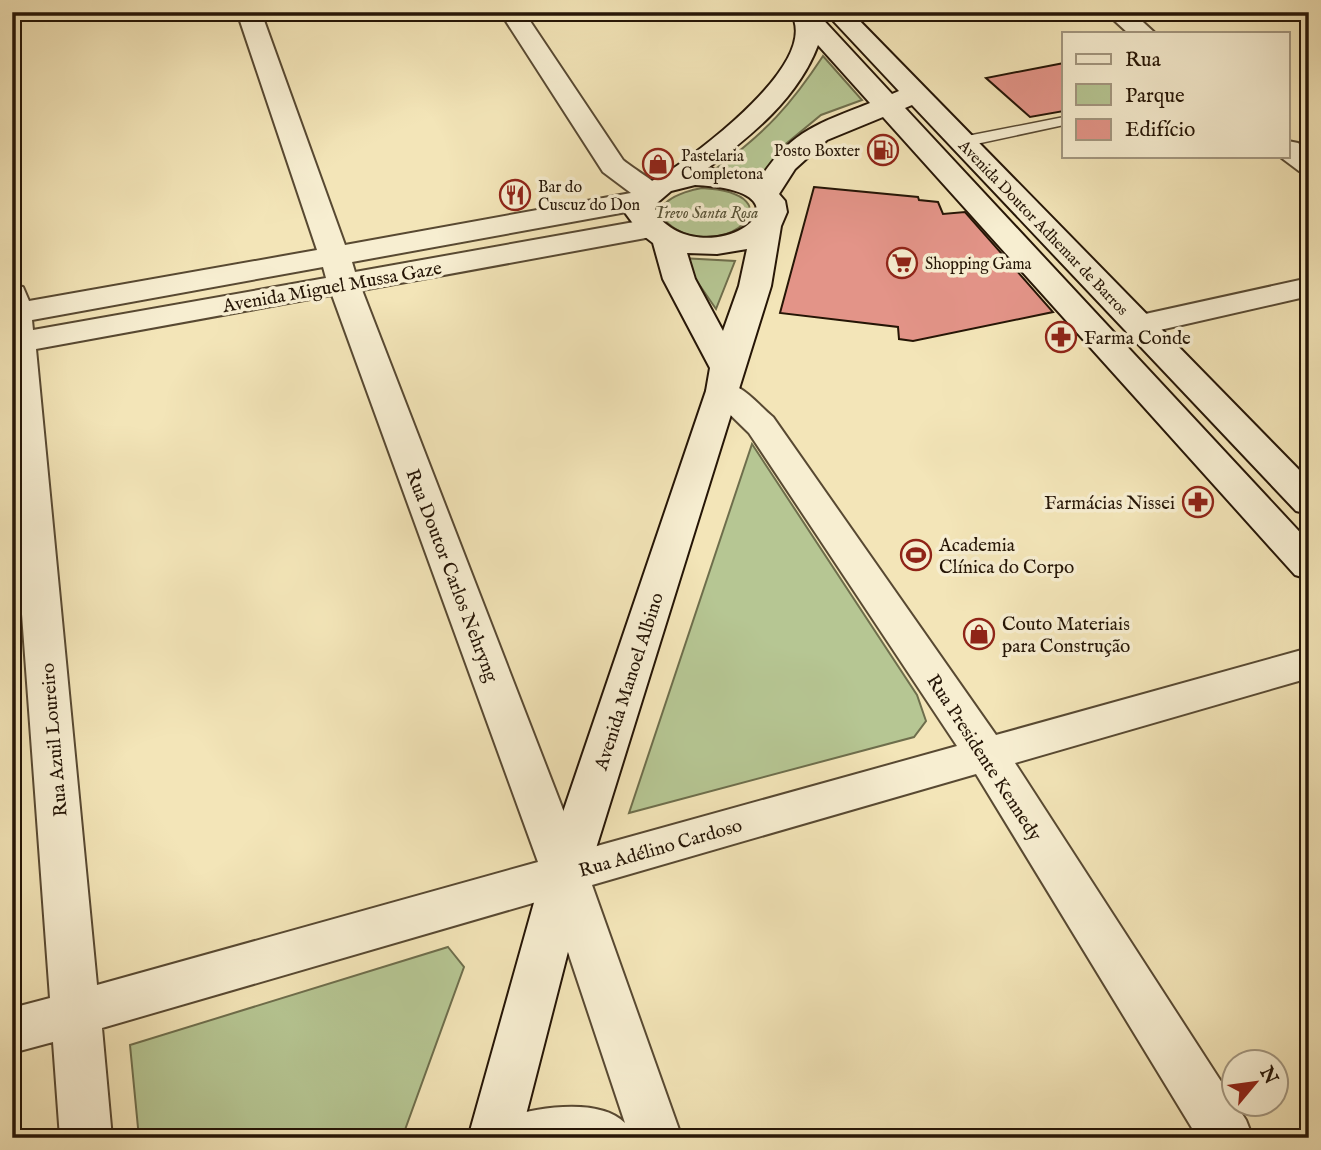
<svg xmlns="http://www.w3.org/2000/svg" width="1321" height="1150" viewBox="0 0 1321 1150" font-family="'IM FELL English',serif">
<rect width="100%" height="100%" fill="#f3e5b8"/>
<filter id="stains"><feTurbulence type="fractalNoise" baseFrequency=".00286" numOctaves="4"/><feColorMatrix values="0 0 0 0 .2 0 0 0 0 .09 0 0 0 0 .02 0 0 0 .5 -.17"/></filter>
<radialGradient id="worn" r=".72"><stop offset=".6" stop-color="#630" stop-opacity="0"/><stop offset="1" stop-color="#630" stop-opacity=".3"/></radialGradient>
<!-- green -->
<g fill="#b6c693" stroke="#6e6e4c" stroke-width="2">
<path d="M823,56L862,100L821,115L781,148L762,180L718,167C765,133 791,105 823,56Z"/>
<path d="M702,188C800,194 726,262 674,228C640,206 683,191 702,188Z"/>
<path d="M681,258L735,261L716,309Z"/>
<path d="M752,444L917,695L926,721L914,737L629,813Z"/>
<path d="M448,947L464,967L402,1138H139L130,1045Z"/>
</g>
<!-- building -->
<g fill="#e39488" stroke="#251506" stroke-width="2">
<path d="M1064,63V111L1030,117L986,78Z"/>
<path d="M814,187L918,197L919,200L938,202L943,214L965,212L1053,312L913,341L899,339L898,327L780,313Z"/>
</g>
<g fill="none" stroke-linecap="round" stroke-linejoin="round">
<!-- lane casing -->
<g stroke="#584932" stroke-width="3">
<path id="lane" d="M1064,117V125L962,147L954,142L962,137Z"/>
</g>
<!-- street casing -->
<g stroke="#584932" stroke-width="4">
<g id="street">
<path d="M237,12H261L345,245L631,193L603,172L500,12H524L623,160C635,170 657,182 664,192L653,206L643,209L352,262L355,272L651,219L662,222L666,228L662,234L651,237L362,290L579,851L957,746L749,433L706,391L711,384C738,377 754,401 773,417L996,735L1309,648V678L1015,763L1246,1120L1253,1138H1198L976,774L592,885L682,1138H491L498,1120C529,1108 599,1096 625,1123L550,898L102,1028L112,1138H60L53,1042L12,1053V1008L50,998L12,477V285L23,287L29,301L317,250ZM323,267L326,278L33,330L32,320ZM332,295L538,862L97,985L36,349Z"/>
<path d="M1105,12H1132L1155,33H1128Z"/>
<path d="M1288,141L1298,143L1309,151V173L1299,171L1279,156H1288Z"/>
<path d="M1309,278V296L1138,335L1127,332L1122,325L1127,318Z"/>
</g>
</g>
<!-- secondary casing -->
<g stroke="#251506" stroke-width="4">
<path id="secondary" d="M790,12H816L892,94L899,91L825,12H851L1309,480V514L1296,511L912,105L905,108L1309,542V579L1295,575L883,117L827,140L795,169L779,194L785,201L787,212L781,226L771,286L588,874L520,1138H468L542,874L706,391L710,368L663,279L653,243L640,233L626,214C627,207 627,200 633,194C642,184 653,181 664,175C698,152 824,61 790,12ZM818,45L870,103C818,124 792,130 759,180L708,168C752,135 798,98 818,45ZM695,185C831,191 708,279 656,214L657,203L671,191ZM747,249L739,286L723,331L695,279L687,253L717,254Z"/>
</g>
<!-- lane -->
<use href="#lane" fill="#f7eed1" fill-rule="evenodd"/>
<!-- street -->
<use href="#street" fill="#f7eed1" fill-rule="evenodd"/>
<!-- secondary -->
<use href="#secondary" fill="#f7eed1" fill-rule="evenodd"/>
</g>
<!-- icons -->
<defs>
<g id="fuel-ring" transform="scale(1.575)"><circle r="9.5" fill="#f7eed1" stroke="#8f2418" stroke-width="1.5"/><path d="M-5.5-6h7V0h2V4h1.3V-2.5L3-4.5l.8-.8L6-3V5H2.5V1h-1V6h-7ZM-4.2-4.7v3.2H.2V-4.7Z" fill="#8f2418"/></g>
<g id="shop-ring" transform="scale(1.575)"><circle r="9.5" fill="#f7eed1" stroke="#8f2418" stroke-width="1.5"/><path d="M-5-2.5h2.3a2.7 3.5 0 0 1 5.4 0H5L5.5 6h-11ZM-1.5-2.5h3a1.5 2.3 0 0 0-3 0Z" fill="#8f2418"/></g>
<g id="restaurant-ring" transform="scale(1.575)"><circle r="9.5" fill="#f7eed1" stroke="#8f2418" stroke-width="1.5"/><path d="M-5-6h1v4h1v-4h1v4h1v-4h1v5L-1.5 .5V6h-2V.5L-5-1ZM5-6V6H3V1.5H1.5Q1.5-4 5-6Z" fill="#8f2418"/></g>
<g id="supermarket-ring" transform="scale(1.575)"><circle r="9.5" fill="#f7eed1" stroke="#8f2418" stroke-width="1.5"/><path d="M-6-5.5h2.5l.6 2H6L4.5 2H-2.5L-4.4-4H-6ZM-1.5 3.2a1.3 1.3 0 1 0 .1 0ZM3 3.2a1.3 1.3 0 1 0 .1 0Z" fill="#8f2418"/></g>
<g id="pharmacy-ring" transform="scale(1.575)"><circle r="9.5" fill="#f7eed1" stroke="#8f2418" stroke-width="1.5"/><path d="M-2-6h4v4h4v4h-4v4h-4v-4h-4v-4h4Z" fill="#8f2418"/></g>
<g id="stadium-ring" transform="scale(1.575)"><circle r="9.5" fill="#f7eed1" stroke="#8f2418" stroke-width="1.5"/><path d="M0-5a6.5 5 0 1 0 0 10a6.5 5 0 1 0 0-10ZM-3.5-1.8h7v3.6h-7Z" fill="#8f2418"/></g>
</defs>
<g fill-rule="evenodd">
<use href="#fuel-ring" x="883" y="150"/>
<use href="#shop-ring" x="658" y="164"/>
<use href="#restaurant-ring" x="515" y="195"/>
<use href="#supermarket-ring" x="902" y="263"/>
<use href="#pharmacy-ring" x="1061" y="337"/>
<use href="#pharmacy-ring" x="1198" y="502"/>
<use href="#stadium-ring" x="916" y="555"/>
<use href="#shop-ring" x="979" y="634"/>
</g>
<g text-anchor="middle" stroke-width="7" stroke-linejoin="round" paint-order="stroke">
<!-- far-poi labels -->
<g font-size="16" fill="#251506" stroke="#f7eed1" text-anchor="start">
<text x="860" y="156" text-anchor="end">Posto Boxter</text>
<text x="681" y="161">Pastelaria<tspan x="681" dy="18">Completona</tspan></text>
<text x="538" y="192">Bar do<tspan x="538" dy="18">Cuscuz do Don</tspan></text>
<text x="925" y="269">Shopping Gama</text>
</g>
<!-- far-park labels -->
<g font-size="16" font-style="italic" fill="#585337" stroke="#f7eed1">
<text x="706" y="218">Trevo Santa Rosa</text>
</g>
<!-- far-street labels -->
<g font-size="16" fill="#251506" stroke="#f7eed1">
<text transform="translate(1044 227) rotate(46)" y="6">Avenida Doutor Adhemar de Barros</text>
</g>
<!-- street labels -->
<g font-size="19" fill="#251506" stroke="#f7eed1">
<text transform="translate(332 286) rotate(-10)" y="7">Avenida Miguel Mussa Gaze</text>
<text transform="translate(453 575) rotate(69)" y="7">Rua Doutor Carlos Nehryng</text>
<text transform="translate(628 681) rotate(-72)" y="7">Avenida Manoel Albino</text>
<text transform="translate(53 740) rotate(-95)" y="7">Rua Azuil Loureiro</text>
<text transform="translate(985 757) rotate(57)" y="7">Rua Presidente Kennedy</text>
<text transform="translate(660 847) rotate(-16)" y="7">Rua Adélino Cardoso</text>
</g>
<!-- poi labels -->
<g font-size="19" fill="#251506" stroke="#f7eed1" text-anchor="start">
<text x="1084" y="344">Farma Conde</text>
<text x="1175" y="509" text-anchor="end">Farmácias Nissei</text>
<text x="939" y="551">Academia<tspan x="939" dy="22">Clínica do Corpo</tspan></text>
<text x="1002" y="630">Couto Materiais<tspan x="1002" dy="22">para Construção</tspan></text>
</g>
</g>
<!-- margin -->
<rect width="1321" height="1150" fill="none" stroke="#f3e5b8" stroke-width="42"/>
<rect x="14" y="14" width="1293" height="1122" fill="none" stroke="#251506" stroke-width="3.5"/>
<rect x="21" y="21" width="1279" height="1108" fill="none" stroke="#251506" stroke-width="2"/>
<!-- legend -->
<rect x="1062" y="32" width="228" height="126" fill="#f7eed1" stroke="#a39780" stroke-width="2"/>
<rect x="1076" y="54" width="35" height="10" fill="#f7eed1" stroke="#a39780" stroke-width="2"/>
<text x="1125" y="66" font-size="21" fill="#251506">Rua</text>
<rect x="1076" y="84" width="35" height="21" fill="#b6c693" stroke="#a39780" stroke-width="2"/>
<text x="1125" y="102" font-size="21" fill="#251506">Parque</text>
<rect x="1076" y="119" width="35" height="21" fill="#e39488" stroke="#a39780" stroke-width="2"/>
<text x="1125" y="136" font-size="21" fill="#251506">Edifício</text>
<!-- north arrow -->
<g transform="translate(1255 1083) rotate(61)"><circle r="33" fill="#f7eed1" stroke="#a39780" stroke-width="2"/>
<path d="M0-5L12 26L0 18L-12 26Z" fill="#8f2418"/>
<text y="-10" font-size="19" font-weight="bold" text-anchor="middle" fill="#251506">N</text>
</g>
<rect width="100%" height="100%" filter="url(#stains)"/>
<rect width="100%" height="100%" fill="url(#worn)"/>
</svg>
